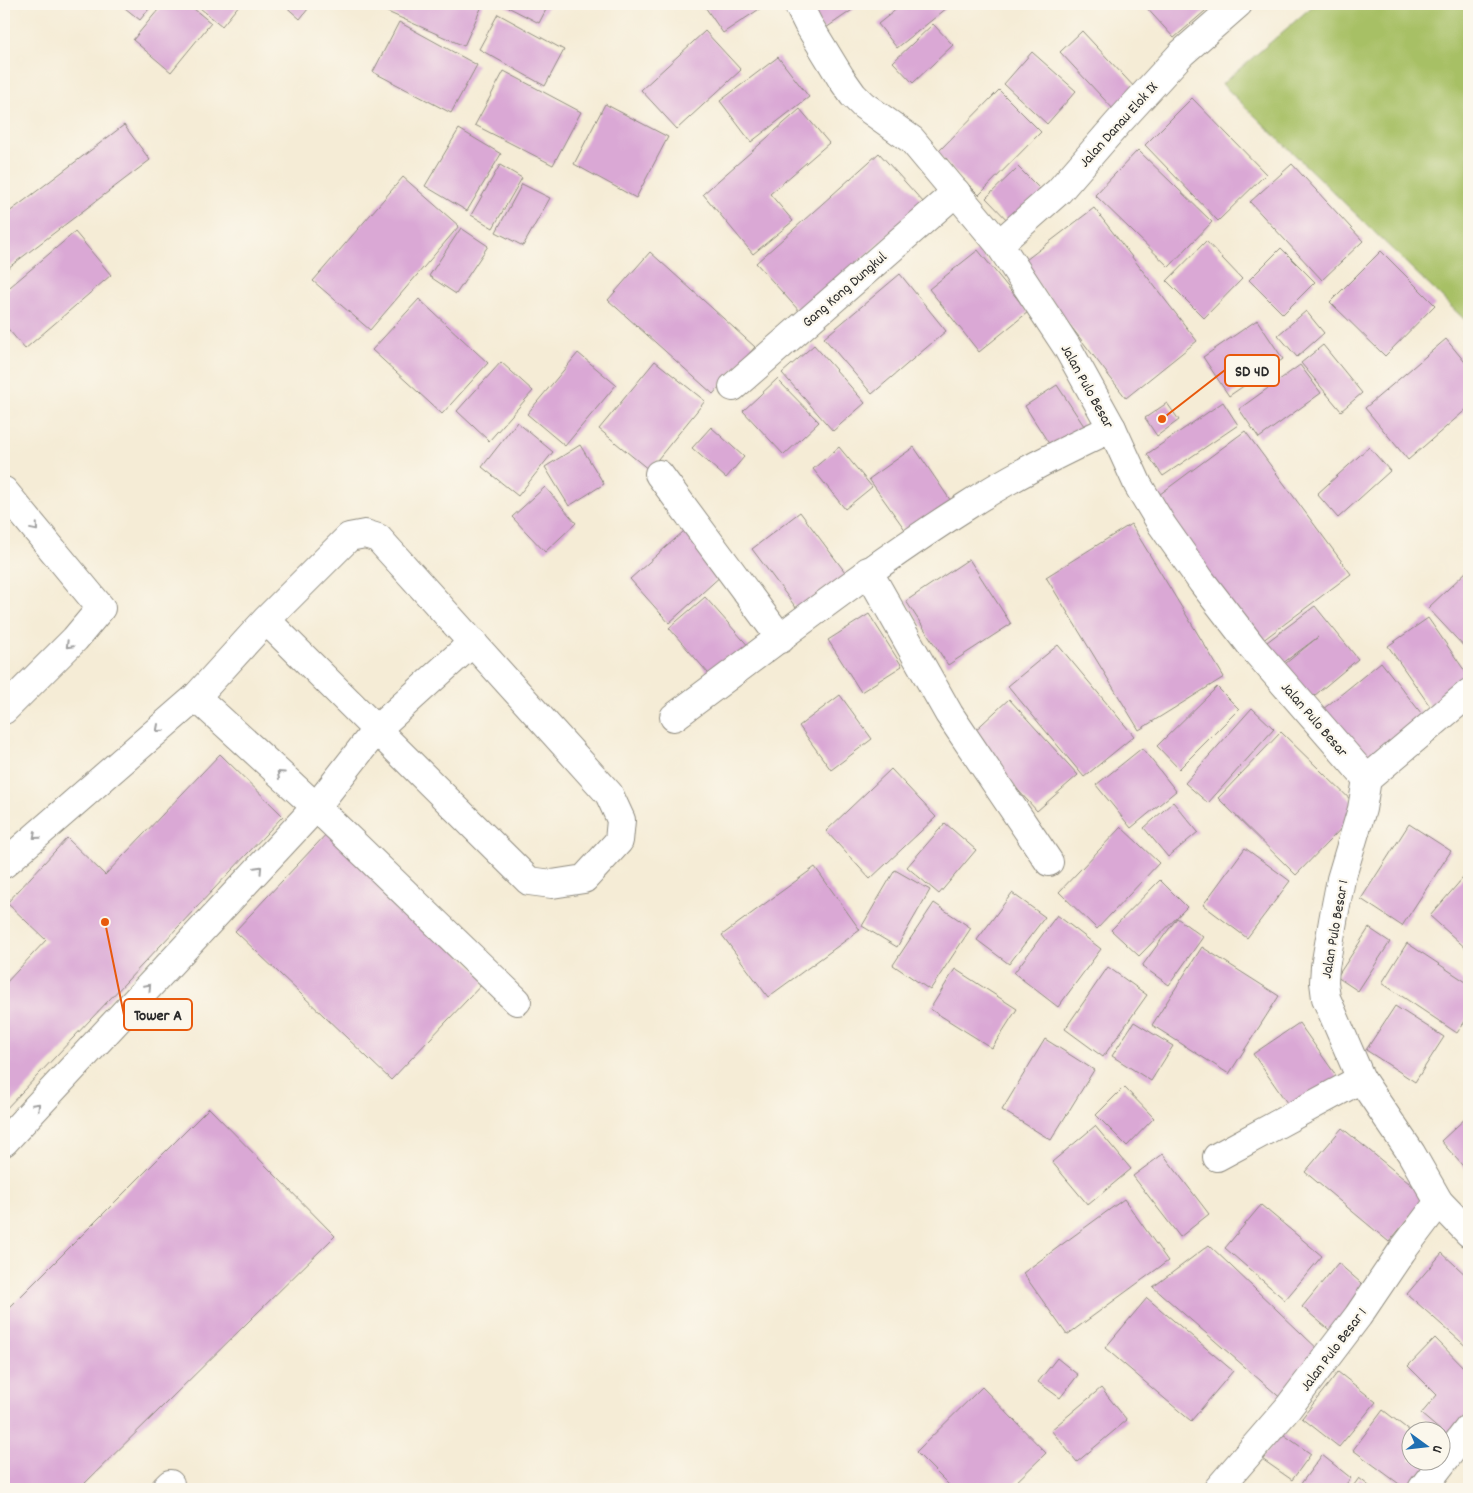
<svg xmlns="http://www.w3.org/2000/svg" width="1473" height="1493" viewBox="0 0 1473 1493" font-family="Dekko,sans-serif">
<rect width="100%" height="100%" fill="#fbf7ec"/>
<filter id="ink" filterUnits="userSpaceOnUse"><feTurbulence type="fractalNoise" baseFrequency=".02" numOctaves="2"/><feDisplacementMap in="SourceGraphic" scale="10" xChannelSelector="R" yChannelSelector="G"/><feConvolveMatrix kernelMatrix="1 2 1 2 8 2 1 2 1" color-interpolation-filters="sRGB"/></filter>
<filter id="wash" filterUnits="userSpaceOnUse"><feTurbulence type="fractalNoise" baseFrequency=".0096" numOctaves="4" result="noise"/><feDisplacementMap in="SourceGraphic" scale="20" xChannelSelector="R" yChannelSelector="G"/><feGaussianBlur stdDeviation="1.12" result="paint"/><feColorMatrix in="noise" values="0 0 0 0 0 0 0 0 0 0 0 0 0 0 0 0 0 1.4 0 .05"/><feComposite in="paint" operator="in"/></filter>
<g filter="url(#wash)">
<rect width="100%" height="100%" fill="#f5ecd6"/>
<!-- green -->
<path fill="#a7c065" stroke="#697648" d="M1315,4H1469V324L1222,84Z"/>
<g id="blocks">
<!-- building -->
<g fill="#daa8d5">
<path d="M120,4H153L140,20Z"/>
<path d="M163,4H188L211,23L171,72L133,40Z"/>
<path d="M195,4H240L222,26Z"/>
<path d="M283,4H312L300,19Z"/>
<path d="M386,4H483L464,46L383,10Z"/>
<path d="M502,4H549L539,23Z"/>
<path d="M703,4H767L723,33Z"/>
<path d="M820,4H861L823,30L810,10Z"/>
<path d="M903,4H952L897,48L878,24Z"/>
<path d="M1143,4H1213L1174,38Z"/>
<path d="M498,14L564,50L545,86L479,49Z"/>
<path d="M399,22L477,65L451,113L373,72Z"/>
<path d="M933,24L953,45L913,83L893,62Z"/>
<path d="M705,31L741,70L677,129L641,90Z"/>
<path d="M1082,31L1137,90L1115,111L1060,52Z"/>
<path d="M1032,52L1076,91L1047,124L1004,84Z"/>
<path d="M778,57L809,97L751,142L720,101Z"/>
<path d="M504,71L581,112L553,165L475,125Z"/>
<path d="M999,90L1041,132L979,195L937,153Z"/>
<path d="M1192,98L1266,174L1218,221L1145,145Z"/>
<path d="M605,104L668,137L636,198L574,164Z"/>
<path d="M800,109L829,143L770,194L793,221L753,254L703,194Z"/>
<path d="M124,125L150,160L4,271V216Z"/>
<path d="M459,129L501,154L467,211L425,186Z"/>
<path d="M1138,150L1212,222L1169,267L1095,195Z"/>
<path d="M879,153L924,203L801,313L756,263Z"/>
<path d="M1292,164L1363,241L1322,280L1250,202Z"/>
<path d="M500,165L522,178L493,228L471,215Z"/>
<path d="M1018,167L1045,194L1013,226L986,198Z"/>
<path d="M403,177L459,226L370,330L313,281Z"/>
<path d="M522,184L550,198L523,246L496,232Z"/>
<path d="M1094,208L1197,341L1126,398L1022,263Z"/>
<path d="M461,228L488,246L456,294L429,276Z"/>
<path d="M75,232L111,275L25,349L4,324V292Z"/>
<path d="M1206,241L1242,279L1204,318L1167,281Z"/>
<path d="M1281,248L1315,282L1283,314L1249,280Z"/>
<path d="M978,250L1028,312L979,352L929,289Z"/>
<path d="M1381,251L1435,305L1385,356L1330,302Z"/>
<path d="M650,252L755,347L713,394L608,300Z"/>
<path d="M900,274L946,331L872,394L824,338Z"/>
<path d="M419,299L488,363L442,414L372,350Z"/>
<path d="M1306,311L1324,333L1297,357L1278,335Z"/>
<path d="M1257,320L1283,359L1229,396L1203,357Z"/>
<path d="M1446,339L1469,367V407L1408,460L1365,408Z"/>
<path d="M814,345L865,403L833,431L782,373Z"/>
<path d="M1323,345L1362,393L1341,411L1301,363Z"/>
<path d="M578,353L616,385L565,446L527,414Z"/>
<path d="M655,361L705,401L649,470L599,429Z"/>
<path d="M501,362L533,391L489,441L457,411Z"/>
<path d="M1300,365L1321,393L1259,438L1239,409Z"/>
<path d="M777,379L819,422L784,455L743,411Z"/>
<path d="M1057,385L1086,429L1053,450L1025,406Z"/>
<path d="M1223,402L1238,425L1163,476L1147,454Z"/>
<path d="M1167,403L1179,420L1157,436L1145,418Z"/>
<path d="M517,422L553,452L518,496L482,467Z"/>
<path d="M711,427L744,457L726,478L692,448Z"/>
<path d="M1245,431L1351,574L1258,644L1152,500Z"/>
<path d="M580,445L604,484L569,506L545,467Z"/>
<path d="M839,447L872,487L845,509L813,469Z"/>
<path d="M914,447L955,507L911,538L869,479Z"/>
<path d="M1369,447L1390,471L1338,518L1317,494Z"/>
<path d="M545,487L576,523L545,552L512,517Z"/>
<path d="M800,512L851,580L803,617L752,549Z"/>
<path d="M1131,524L1224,677L1139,730L1046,577Z"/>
<path d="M684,531L723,574L669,623L630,579Z"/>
<path d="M969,559L1011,624L948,665L906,601Z"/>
<path d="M1469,569V652L1428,608Z"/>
<path d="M705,597L751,649L715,681L669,628Z"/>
<path d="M1315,606L1358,659L1308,701L1280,668L1318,637L1283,663L1267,642Z"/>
<path d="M869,614L902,666L861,692L828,640Z"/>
<path d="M1428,618L1469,677V687L1434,712L1388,646Z"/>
<path d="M1058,645L1134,736L1084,777L1008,686Z"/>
<path d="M1381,662L1425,718L1361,769L1317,714Z"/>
<path d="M1217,687L1239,709L1179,769L1157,746Z"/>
<path d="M840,695L872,739L831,770L799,726Z"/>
<path d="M1009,699L1078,775L1037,811L969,736Z"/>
<path d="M1252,708L1274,729L1208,803L1185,783Z"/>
<path d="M1281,732L1360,809L1296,875L1218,798Z"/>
<path d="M1142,748L1176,791L1131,828L1096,785Z"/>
<path d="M220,754L283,816L4,1111V985L46,940L7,903L67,838L105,875Z"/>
<path d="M891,769L936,817L870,879L826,831Z"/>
<path d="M1173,802L1198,832L1168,857L1144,828Z"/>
<path d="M945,823L976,850L939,894L907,867Z"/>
<path d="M1409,824L1451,851L1402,926L1361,899Z"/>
<path d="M1121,827L1159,863L1097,929L1059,892Z"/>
<path d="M330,830L486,980L391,1080L235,931Z"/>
<path d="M1245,848L1290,881L1247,938L1203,905Z"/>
<path d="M815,867L860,930L768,997L722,935Z"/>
<path d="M895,870L930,890L897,947L862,926Z"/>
<path d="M1469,871V951L1430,916Z"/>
<path d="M1160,880L1187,907L1139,956L1111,930Z"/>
<path d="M1012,893L1045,917L1009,964L977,940Z"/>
<path d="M934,903L971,928L930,990L893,965Z"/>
<path d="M1057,915L1101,949L1058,1007L1014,973Z"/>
<path d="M1177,918L1203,937L1169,985L1142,966Z"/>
<path d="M1369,928L1390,942L1358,991L1337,977Z"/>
<path d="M1407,943L1469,984V1015L1457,1033L1382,983Z"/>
<path d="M1202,947L1279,996L1229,1074L1152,1025Z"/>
<path d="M1108,967L1147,995L1103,1057L1065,1029Z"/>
<path d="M955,969L1017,1009L992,1048L930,1009Z"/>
<path d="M1395,1006L1444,1037L1415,1082L1366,1050Z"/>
<path d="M1134,1022L1173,1046L1151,1081L1112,1056Z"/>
<path d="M1299,1023L1340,1081L1294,1113L1253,1054Z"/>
<path d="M1045,1039L1094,1070L1051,1140L1002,1110Z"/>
<path d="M1124,1087L1154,1118L1127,1146L1096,1115Z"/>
<path d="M209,1108L335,1236L79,1489H4V1313Z"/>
<path d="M1469,1115V1173L1441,1141Z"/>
<path d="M1095,1126L1131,1169L1088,1205L1052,1162Z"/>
<path d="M1342,1128L1426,1197L1389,1242L1305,1172Z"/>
<path d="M1163,1154L1209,1214L1180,1237L1133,1176Z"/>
<path d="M1124,1199L1168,1261L1067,1335L1023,1273Z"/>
<path d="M1261,1205L1322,1256L1285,1300L1225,1248Z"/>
<path d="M1209,1245L1324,1355L1284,1401L1153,1287Z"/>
<path d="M1442,1253L1469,1278V1349L1407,1294Z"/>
<path d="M1338,1263L1368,1289L1333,1333L1302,1307Z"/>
<path d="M1147,1298L1233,1371L1191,1421L1105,1348Z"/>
<path d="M1435,1338L1469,1373V1412L1448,1437L1421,1414L1437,1395L1408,1366Z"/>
<path d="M1057,1358L1078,1375L1060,1398L1038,1382Z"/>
<path d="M1338,1372L1376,1402L1339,1447L1302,1418Z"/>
<path d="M982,1387L1046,1453L1009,1489H953L916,1452Z"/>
<path d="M1101,1388L1127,1420L1077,1462L1051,1430Z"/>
<path d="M1383,1410L1410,1431V1460H1435L1414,1489H1406L1353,1450Z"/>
<path d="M1280,1432L1311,1454L1292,1480L1262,1459Z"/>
<path d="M1322,1455L1351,1478L1342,1489H1297Z"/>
<path d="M1359,1478L1373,1489H1351Z"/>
</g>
</g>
</g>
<g filter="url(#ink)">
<use href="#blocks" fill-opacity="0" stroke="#908c80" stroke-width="1"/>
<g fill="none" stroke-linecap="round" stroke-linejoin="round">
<!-- minor casing -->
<g stroke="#908c80" stroke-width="30">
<g id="minor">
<path d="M798,4L808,24L841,78L853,95L863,105L912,140L999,244L1067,347L1112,428L1138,485L1162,525L1202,582L1253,648L1367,779"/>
<path d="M999,244L1059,191L1118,123L1182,53L1238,4"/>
<path d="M733,387L956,192"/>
<path d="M659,474L781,639"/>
<path d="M4,491L101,608L75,639L4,710"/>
<path d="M868,571L949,714L1049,862"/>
<path d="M196,697L316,807L517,1001"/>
<path d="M674,717C770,646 864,571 965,507C1012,476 1062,452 1112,428"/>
<path d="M1367,779L1362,809L1341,879L1334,915L1325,967L1324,982L1326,998L1361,1079L1411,1153L1439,1202L1469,1233"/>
<path d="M1367,779L1469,693"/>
<path d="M4,864L196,697L266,620L349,537L365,534L378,538L609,794L621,820L619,841L584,879L552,884L529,881L266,620"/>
<path d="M4,1142L316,807L377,729L473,642"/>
<path d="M1217,1157L1361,1079"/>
<path d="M165,1489L170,1484"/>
<path d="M1218,1489L1288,1408L1358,1316L1402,1251L1439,1202"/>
<path d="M1422,1489L1469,1428"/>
</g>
</g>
<!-- minor -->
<use href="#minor" stroke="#fff" stroke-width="28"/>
</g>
<!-- one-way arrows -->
<defs><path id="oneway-chevron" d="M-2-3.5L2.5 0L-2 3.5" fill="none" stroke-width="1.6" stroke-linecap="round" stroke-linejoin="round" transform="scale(1.25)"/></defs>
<g stroke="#a0a0a0">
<use href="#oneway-chevron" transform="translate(35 528) rotate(50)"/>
<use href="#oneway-chevron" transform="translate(69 645) rotate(135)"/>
<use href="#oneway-chevron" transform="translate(159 729) rotate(139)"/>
<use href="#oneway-chevron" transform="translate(280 774) rotate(-138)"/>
<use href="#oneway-chevron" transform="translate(36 836) rotate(139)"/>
<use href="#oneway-chevron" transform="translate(259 869) rotate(-47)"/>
<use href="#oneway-chevron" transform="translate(148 987) rotate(-47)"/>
<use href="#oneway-chevron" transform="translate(37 1106) rotate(-47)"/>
</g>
</g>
<g text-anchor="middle" stroke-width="4.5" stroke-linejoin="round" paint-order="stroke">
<!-- street labels -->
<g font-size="15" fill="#2b2b2b" stroke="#fbf7ec">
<text transform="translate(1118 124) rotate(-48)" y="5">Jalan Danau Elok IX</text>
<text transform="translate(844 289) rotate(-41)" y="5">Gang Kong Dungkul</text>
<text transform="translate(1088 386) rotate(61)" y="5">Jalan Pulo Besar</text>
<text transform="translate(1315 719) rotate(49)" y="5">Jalan Pulo Besar</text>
<text transform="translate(1334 929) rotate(-80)" y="5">Jalan Pulo Besar 1</text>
<text transform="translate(1333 1349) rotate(-53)" y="5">Jalan Pulo Besar 1</text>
</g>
</g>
<!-- callouts -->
<path fill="none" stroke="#e8590c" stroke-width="2" d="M1162 419L1225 370M105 922L124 1015"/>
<g fill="#e8590c" stroke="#fbf7ec" stroke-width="2">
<circle cx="1162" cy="419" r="5"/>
<circle cx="105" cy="922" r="5"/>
</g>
<g fill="#fbf7ec" stroke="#e8590c" stroke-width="2">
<rect x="1225" y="355" width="54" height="31" rx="5"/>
<rect x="124" y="999" width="68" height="31" rx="5"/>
</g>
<g font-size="16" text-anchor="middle" font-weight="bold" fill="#2b2b2b">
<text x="1252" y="376">SD 4D</text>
<text x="158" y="1020">Tower A</text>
</g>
<!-- margin -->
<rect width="1473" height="1493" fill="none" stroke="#fbf7ec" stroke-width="20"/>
<!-- north arrow -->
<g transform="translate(1426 1446) rotate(105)"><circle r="24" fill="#fbf7ec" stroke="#a8a59f"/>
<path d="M0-4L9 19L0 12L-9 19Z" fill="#1f6fb2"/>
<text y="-8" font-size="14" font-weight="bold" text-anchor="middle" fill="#2b2b2b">U</text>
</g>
</svg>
